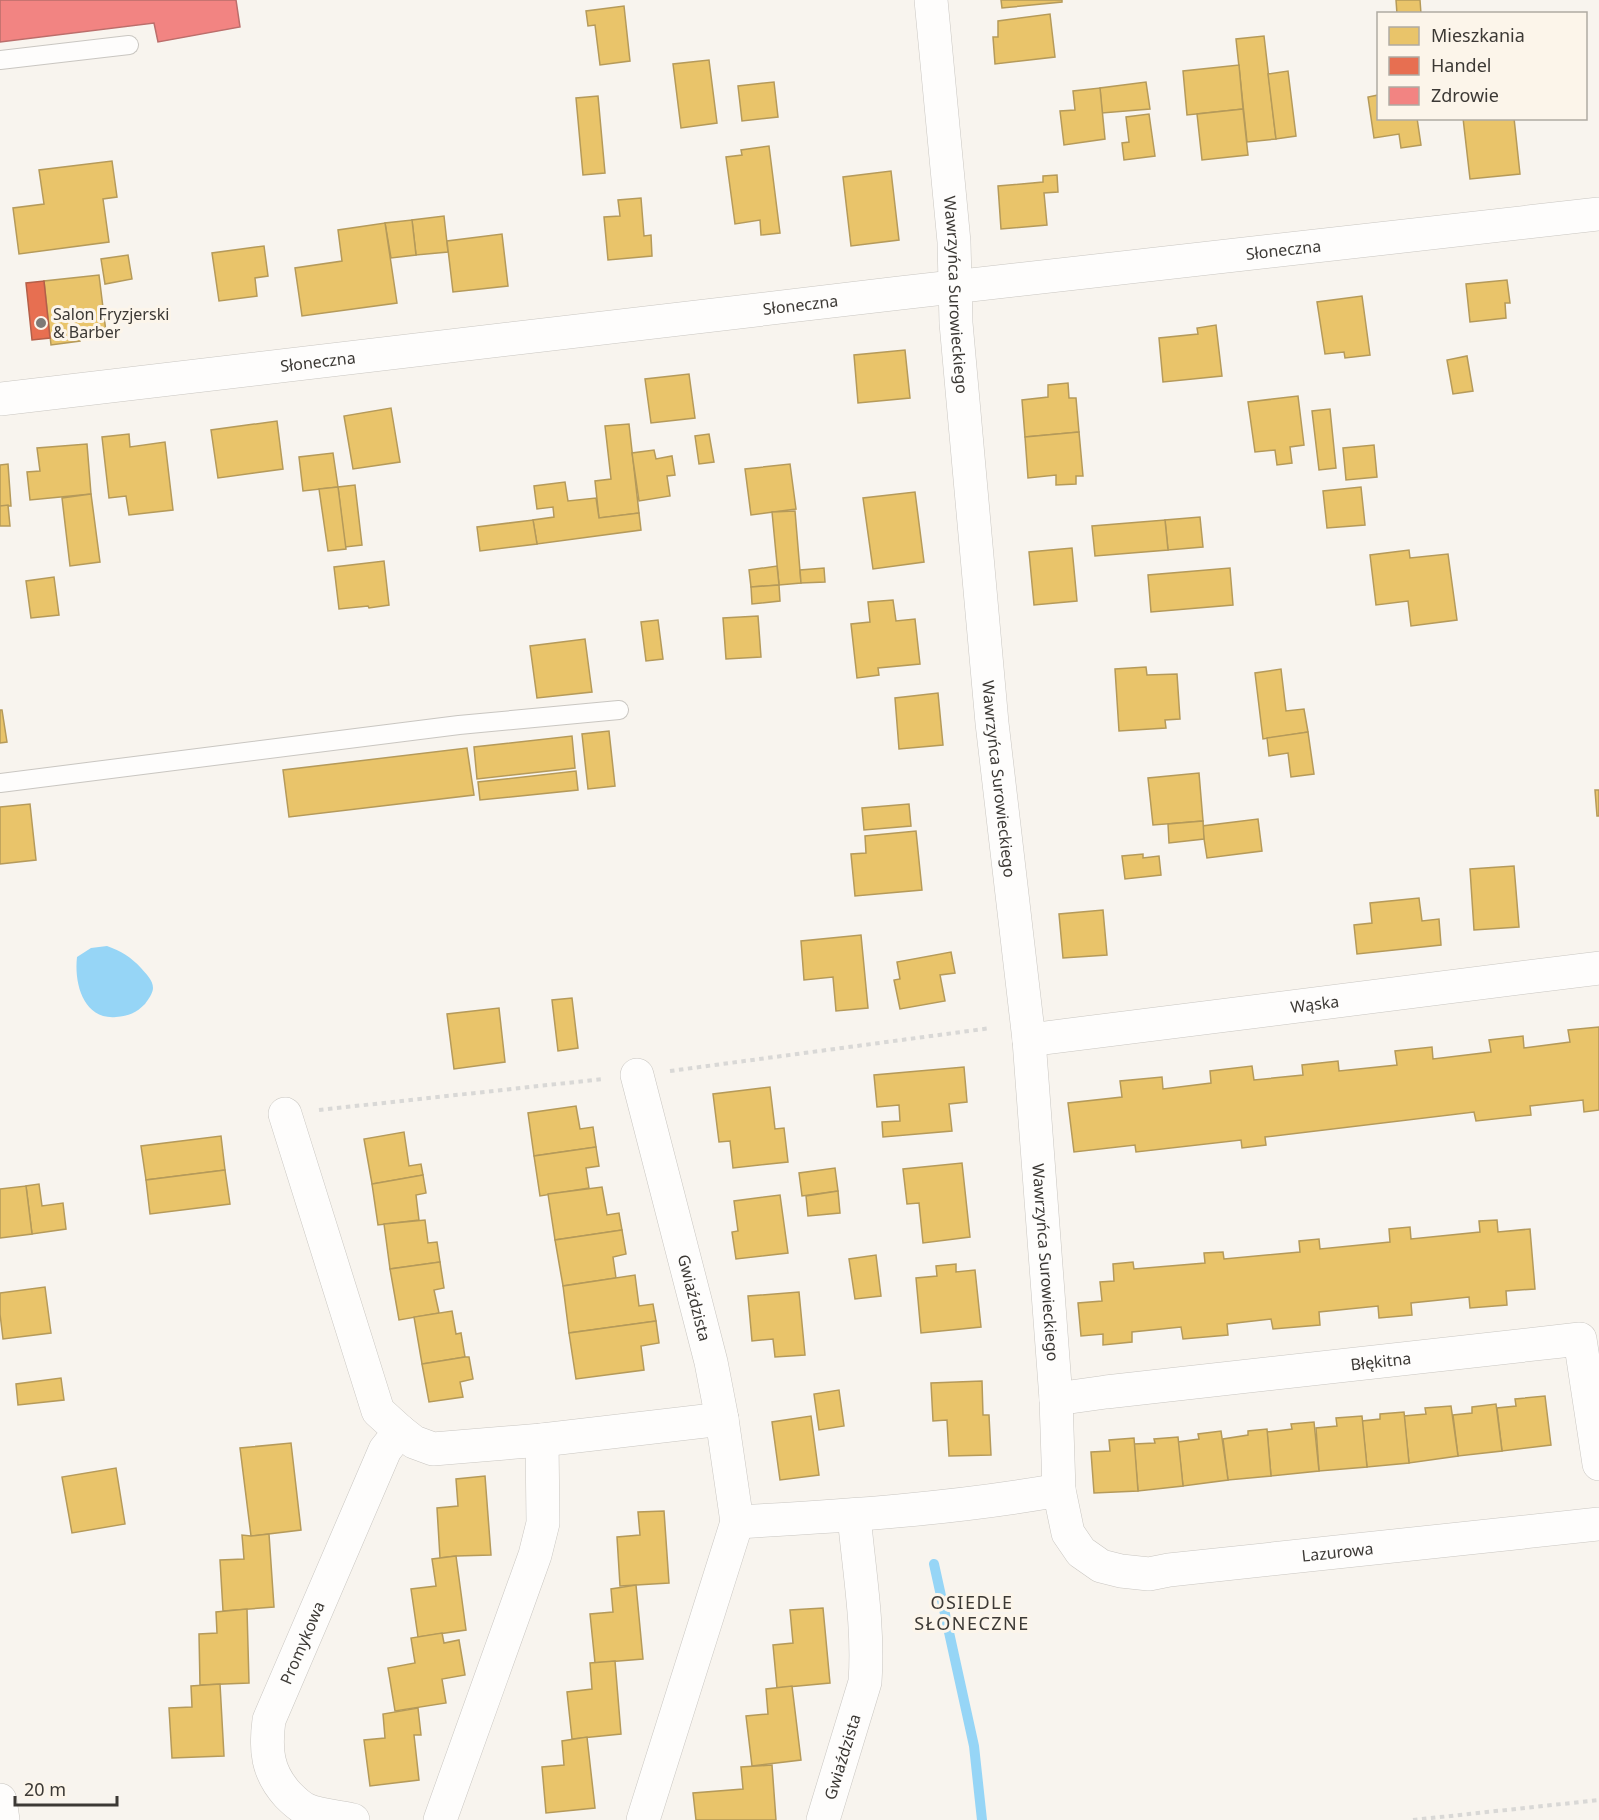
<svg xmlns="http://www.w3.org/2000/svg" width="1599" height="1820" viewBox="0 0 1599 1820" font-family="'Noto Sans',sans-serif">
<rect width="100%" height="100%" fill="#f8f4ee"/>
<!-- water -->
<path fill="#96d5f6" d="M107,946C121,951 131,957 141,968C146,974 153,980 153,988C153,993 148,1000 145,1004C136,1013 129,1016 116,1017C83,1020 74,983 77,957L91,948Z"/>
<!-- homes -->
<g fill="#e9c46a" stroke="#b59a5a" stroke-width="1.5">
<path d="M1001,0H1062V2L1002,8Z"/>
<path d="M1396,0H1420L1421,14H1397Z"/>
<path d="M624,6L630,61L600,65L595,25L588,26L586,11Z"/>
<path d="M1050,14L1055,57L995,64L993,37H998V21Z"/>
<path d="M1264,36L1276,139L1247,142L1236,39Z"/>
<path d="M709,60L717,123L681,128L673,64Z"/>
<path d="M1239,65L1243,109L1187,115L1183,71Z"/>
<path d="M1288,71L1296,136L1276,139L1268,74Z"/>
<path d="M774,82L778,117L742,121L738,86Z"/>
<path d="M1146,82L1150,109L1102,113L1100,88Z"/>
<path d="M1100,88L1105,139L1064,145L1060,111L1075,110L1073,91Z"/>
<path d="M1378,95V118H1417L1421,145L1401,148L1399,134L1374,138L1368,97Z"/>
<path d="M598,96L605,173L583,175L576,98Z"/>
<path d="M1243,109L1248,155L1202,160L1197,114Z"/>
<path d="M1149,114L1155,156L1124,160L1122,143L1129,142L1126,117Z"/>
<path d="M1463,118H1514L1520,174L1470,179Z"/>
<path d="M769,146L780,233L761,235L760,220L735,224L726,157L742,155L741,150Z"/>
<path d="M112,161L117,197L103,199L109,242L19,254L13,208L44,204L39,170Z"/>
<path d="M891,171L899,240L851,246L843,177Z"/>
<path d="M1057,175L1058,192L1044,193L1047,225L1001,229L998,186L1043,182V176Z"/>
<path d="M641,198L644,236L651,235L652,256L608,260L604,217L620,216L618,200Z"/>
<path d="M444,216L448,252L416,255L412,220Z"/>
<path d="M412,220L416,255L391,258L385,223Z"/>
<path d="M385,223L397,303L302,316L295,268L342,261L338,230Z"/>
<path d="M502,234L508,286L453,292L447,241Z"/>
<path d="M264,246L268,276L255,278L257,296L219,301L212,253Z"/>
<path d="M128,255L132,279L105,284L101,259Z"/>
<path d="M99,275L106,332L79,336L80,341L51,345L44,281Z"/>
<path d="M1507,280L1510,303H1505L1506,318L1470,322L1466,284Z"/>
<path d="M1362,296L1370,355L1345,358L1344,352L1325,354L1317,302Z"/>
<path d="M1216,325L1222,376L1163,382L1159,338L1198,334L1197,328Z"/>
<path d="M905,350L910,398L858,403L854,355Z"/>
<path d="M1467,356L1473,391L1453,394L1447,360Z"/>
<path d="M689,374L695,418L651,423L645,379Z"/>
<path d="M1068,383L1069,398H1076L1079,432L1025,437L1022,400L1048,397V385Z"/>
<path d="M1298,396L1304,445L1290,447L1292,463L1277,465L1275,450L1255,452L1248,402Z"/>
<path d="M391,408L400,462L353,469L344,416Z"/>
<path d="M1330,409L1336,468L1319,470L1312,411Z"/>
<path d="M277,421L283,469L218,478L211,430Z"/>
<path d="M629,424L639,513L599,518L595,481L611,479L605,426Z"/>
<path d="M1079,432L1083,476H1076V484L1056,485V475L1028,478L1025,437Z"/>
<path d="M129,434L130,447L165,442L173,510L129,515L126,496L109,498L102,437Z"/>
<path d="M709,434L714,462L699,464L695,436Z"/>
<path d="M87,444L91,494L30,500L27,472L40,471L37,448Z"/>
<path d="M1374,445L1377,477L1346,480L1343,448Z"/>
<path d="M654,450L656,459L672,456L675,475L667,476L670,496L639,501L632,453Z"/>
<path d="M333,453L338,487L303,491L299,457Z"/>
<path d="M8,464L11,506H0V465Z"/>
<path d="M790,464L796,509L751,515L745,469Z"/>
<path d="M565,482L568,501L596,498L599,518L639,513L641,530L537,544L533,520L554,517L553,507L537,509L534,486Z"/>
<path d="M355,485L362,545L345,547L338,487Z"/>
<path d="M338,487L346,549L328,551L319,489Z"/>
<path d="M1361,487L1365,525L1327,528L1323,491Z"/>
<path d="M915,492L924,562L873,569L863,498Z"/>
<path d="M91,494L100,562L70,566L62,498Z"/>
<path d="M8,505L10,526H0V506Z"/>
<path d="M795,511L801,583L779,585L772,512Z"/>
<path d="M1200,517L1203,547L1168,550L1165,520Z"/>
<path d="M533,520L537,544L480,551L477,527Z"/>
<path d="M1165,520L1168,550L1095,556L1092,526Z"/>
<path d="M1072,548L1077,601L1034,605L1029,552Z"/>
<path d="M1409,550L1410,558L1448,554L1457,620L1411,626L1408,601L1376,605L1370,555Z"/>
<path d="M384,561L389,605L369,608L368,606L339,609L334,567Z"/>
<path d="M777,566L779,585L751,587L749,570Z"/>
<path d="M824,568L825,582L801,583L800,570Z"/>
<path d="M1230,568L1233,605L1151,612L1148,575Z"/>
<path d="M54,577L59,615L31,618L26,581Z"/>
<path d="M779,585L780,601L752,604L751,587Z"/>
<path d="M893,600L896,621L915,619L920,664L878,668L879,675L857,678L851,624L870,622L868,602Z"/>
<path d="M758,616L761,657L726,659L723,618Z"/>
<path d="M658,620L663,659L646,661L641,622Z"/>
<path d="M585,639L592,692L537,698L530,646Z"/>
<path d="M1146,667L1147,675L1177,674L1180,719L1165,720L1166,728L1119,731L1115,669Z"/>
<path d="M1281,669L1286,711L1304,709L1308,732L1263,739L1255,673Z"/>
<path d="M938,693L943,745L899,749L895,698Z"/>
<path d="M0,710H2L7,742L0,743Z"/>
<path d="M609,731L615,786L588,789L582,734Z"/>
<path d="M1308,732L1314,774L1291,777L1288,753L1269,756L1267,738Z"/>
<path d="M572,736L575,768L477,779L474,747Z"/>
<path d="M467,748L474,795L289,817L283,770Z"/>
<path d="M576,771L578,790L480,800L478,782Z"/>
<path d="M1199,773L1203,821L1153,825L1148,778Z"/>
<path d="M1595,790H1599V816H1597Z"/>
<path d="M30,804L36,860L0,864V807Z"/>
<path d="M909,804L911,826L864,830L862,808Z"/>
<path d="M1258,819L1262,851L1207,858L1202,826Z"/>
<path d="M1203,821L1204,839L1169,843L1168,824Z"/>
<path d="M916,831L922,890L855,896L851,854L866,853L865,836Z"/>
<path d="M1143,854V858L1159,856L1161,875L1125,879L1122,856Z"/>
<path d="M1514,866L1519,927L1474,930L1470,869Z"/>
<path d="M1419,898L1422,921L1439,919L1441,945L1357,954L1354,925L1372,923L1370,903Z"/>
<path d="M1103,910L1107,955L1063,958L1059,914Z"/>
<path d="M861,935L868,1008L836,1011L833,977L804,980L801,941Z"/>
<path d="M951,952L955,973L940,975L945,1001L900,1009L894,980L900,979L897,962Z"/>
<path d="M572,998L578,1048L558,1051L552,1000Z"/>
<path d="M499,1008L505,1062L454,1069L447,1014Z"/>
<path d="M1599,1027V1110L1584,1112L1583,1100L1530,1106L1531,1115L1476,1121L1474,1112L1265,1137L1266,1145L1242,1148L1241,1140L1136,1152L1135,1145L1074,1152L1068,1103L1122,1097L1120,1081L1162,1077L1163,1089L1211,1083L1210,1071L1252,1066L1254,1080L1303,1075L1302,1065L1338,1061L1339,1071L1397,1065L1395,1051L1432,1047L1433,1059L1491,1052L1489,1040L1523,1036L1524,1048L1570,1042L1568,1030Z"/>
<path d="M964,1067L967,1102L949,1104L952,1131L883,1137L882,1122L900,1121L899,1105L877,1107L874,1075Z"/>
<path d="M770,1087L775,1129L784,1128L788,1162L733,1168L730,1141L719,1142L713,1094Z"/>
<path d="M576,1106L580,1129L593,1127L596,1147L534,1156L528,1113Z"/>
<path d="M404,1132L409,1166L421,1164L423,1175L372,1184L364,1139Z"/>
<path d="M221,1136L225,1170L146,1180L141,1146Z"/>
<path d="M596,1147L599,1166L586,1168L589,1188L540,1196L534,1156Z"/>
<path d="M962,1163L970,1237L923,1243L919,1203L907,1204L903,1169Z"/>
<path d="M835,1168L838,1191L802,1196L799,1173Z"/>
<path d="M225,1170L230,1204L150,1214L146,1180Z"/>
<path d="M423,1175L426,1193L416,1195L419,1220L378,1225L372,1184Z"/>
<path d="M39,1184L42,1206L63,1203L66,1229L32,1234L26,1186Z"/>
<path d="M26,1186L32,1234L0,1238V1189Z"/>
<path d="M602,1187L607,1215L619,1213L622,1230L555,1240L548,1194Z"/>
<path d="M838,1191L840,1213L808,1216L806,1196Z"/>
<path d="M780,1195L788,1253L736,1259L732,1232L738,1231L734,1201Z"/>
<path d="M425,1220L428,1243L437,1242L440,1262L390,1269L384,1224Z"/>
<path d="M1497,1220L1498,1232L1530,1229L1535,1289L1506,1291L1507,1305L1470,1308L1469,1297L1411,1303L1412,1315L1379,1318L1378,1306L1319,1312L1320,1325L1273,1329L1271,1319L1227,1324L1228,1335L1183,1339L1181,1327L1132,1332V1342L1103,1345V1334L1081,1336L1078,1303L1102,1301L1100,1282L1114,1281L1113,1264L1133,1262L1134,1269L1205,1263L1204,1253L1223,1252L1224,1259L1300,1252L1299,1241L1319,1239L1320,1249L1390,1242L1389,1229L1410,1227L1411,1239L1480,1232L1479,1221Z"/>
<path d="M622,1230L626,1254L613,1257L616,1278L563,1286L555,1240Z"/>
<path d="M876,1255L881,1296L855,1299L849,1259Z"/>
<path d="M440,1262L444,1288L434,1290L439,1313L399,1320L390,1269Z"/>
<path d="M956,1264V1272L975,1270L981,1327L921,1333L916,1278L937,1276L936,1266Z"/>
<path d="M635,1275L639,1306L653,1304L656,1321L569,1333L563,1286Z"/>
<path d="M45,1287L51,1333L3,1339L0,1314V1293Z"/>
<path d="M799,1292L805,1355L775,1357L773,1339L752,1341L748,1296Z"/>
<path d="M452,1311L456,1334L461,1333L465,1357L422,1364L414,1317Z"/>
<path d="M656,1321L659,1343L641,1346L644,1370L576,1379L569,1333Z"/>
<path d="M465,1357H469L473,1379L460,1382L463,1397L429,1402L422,1364Z"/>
<path d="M61,1378L64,1400L18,1405L16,1384Z"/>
<path d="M982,1381L983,1415H989L991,1455L949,1456L947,1420L933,1421L931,1383Z"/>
<path d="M839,1390L844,1426L819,1430L814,1394Z"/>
<path d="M1545,1396L1551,1445L1502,1451L1497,1408L1516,1406L1515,1399Z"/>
<path d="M1496,1404L1502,1451L1458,1456L1453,1415L1472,1413V1407Z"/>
<path d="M1451,1406L1458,1456L1409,1463L1404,1416L1426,1414L1425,1408Z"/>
<path d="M1404,1412L1409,1463L1367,1467L1362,1421L1380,1419V1414Z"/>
<path d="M811,1416L819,1475L780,1480L772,1422Z"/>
<path d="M1362,1416L1367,1467L1319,1471L1316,1428L1337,1426L1336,1418Z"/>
<path d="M1314,1422L1319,1471L1271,1476L1267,1432L1292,1429L1291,1424Z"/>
<path d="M1267,1429L1271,1476L1228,1480L1223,1439L1248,1435V1431Z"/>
<path d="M1221,1431L1228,1480L1183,1486L1178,1442L1199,1439L1198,1434Z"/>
<path d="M1178,1437L1183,1486L1138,1491L1134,1444L1155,1443L1154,1439Z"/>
<path d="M1134,1438L1138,1491L1094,1493L1091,1452L1110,1451L1109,1440Z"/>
<path d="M291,1443L301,1530L251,1536L240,1448Z"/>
<path d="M116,1468L125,1524L72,1533L62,1477Z"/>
<path d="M485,1476L491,1555L456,1556L440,1558L437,1508L458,1506L456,1479Z"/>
<path d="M664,1511L669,1583L620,1586L617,1537L640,1535L638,1512Z"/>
<path d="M269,1534L274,1607L223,1611L220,1560L244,1559L242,1535L251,1536Z"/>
<path d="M456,1556L466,1630L418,1637L411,1589L436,1586L432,1559Z"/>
<path d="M636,1585L643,1659L595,1663L590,1614L613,1612L611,1589Z"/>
<path d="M823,1608L830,1683L777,1688L773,1645L793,1643L790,1610Z"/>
<path d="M247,1609L249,1683L200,1685L199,1634L217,1633L216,1612Z"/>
<path d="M442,1633L444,1643L459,1640L465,1675L442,1679L446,1703L395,1711L388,1668L415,1663L411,1638Z"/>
<path d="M615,1661L621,1734L572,1739L567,1692L592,1689L590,1663Z"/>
<path d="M220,1684L224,1756L172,1758L169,1708L192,1707L191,1686Z"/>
<path d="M792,1686L801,1760L752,1766L746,1716L768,1714L766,1689Z"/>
<path d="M418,1708L421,1735H414L419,1780L370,1786L364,1740L385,1738L383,1714Z"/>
<path d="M587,1737L595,1808L546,1813L542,1767L564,1765L562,1741Z"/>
<path d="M772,1765L776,1820H696L693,1793L743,1789L741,1767Z"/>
</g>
<!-- shops -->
<path fill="#e76f51" stroke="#b45f49" stroke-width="1.5" d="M44,281L50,338L32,340L26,283Z"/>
<!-- health -->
<path fill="#f28482" stroke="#bb6e6b" stroke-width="1.5" d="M0,0H236L240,27L158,42L154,23L0,42Z"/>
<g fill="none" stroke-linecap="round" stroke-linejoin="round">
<!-- stream -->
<path stroke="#96d5f6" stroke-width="10" d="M934,1564L974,1746L982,1820"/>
<!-- service casing -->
<g stroke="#c9c6c1" stroke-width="20">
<g id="service">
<path d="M0,60L129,45"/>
<path d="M0,783L459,725L619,710"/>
</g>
</g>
<!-- minor casing -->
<g stroke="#c9c6c1" stroke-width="34">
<g id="minor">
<path id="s1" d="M931,0L954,242L956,323L992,723L1029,1040L1056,1399L1059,1490L1068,1533L1081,1552L1101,1566L1121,1571L1149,1574L1169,1570L1599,1524"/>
<path id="s2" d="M1029,1040L1599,968"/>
<path id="s3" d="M637,1075L711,1362L722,1419L737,1522C845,1516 953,1509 1059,1490"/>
<path d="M285,1114L378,1411L400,1431L414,1442L433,1449L542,1440L722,1419"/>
<path id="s4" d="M1056,1399L1106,1392L1580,1339L1599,1464"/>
<path id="s5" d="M353,1820C339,1817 319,1815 307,1810C300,1807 293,1800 288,1795C267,1772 265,1750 269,1720L385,1450L400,1431"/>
<path d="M440,1820L535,1555L543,1523L542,1440"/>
<path d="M643,1820L737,1522"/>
<path id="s6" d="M823,1820L865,1682C869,1627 859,1571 854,1515"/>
</g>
</g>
<!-- tertiary casing -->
<g stroke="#c9c6c1" stroke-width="34">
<g id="tertiary">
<path id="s7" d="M0,399L900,293L1599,214"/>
<path d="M0,1800L3,1820"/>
</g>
</g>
<!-- path -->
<g stroke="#d9d8d6" stroke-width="4" stroke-dasharray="4.5 4.5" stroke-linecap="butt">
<path d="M670,1071L991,1028"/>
<path d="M319,1110L603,1079"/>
<path d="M1413,1820L1599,1800"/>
</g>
<!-- service -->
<use href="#service" stroke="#fefdfc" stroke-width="18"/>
<!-- minor -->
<use href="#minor" stroke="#fefdfc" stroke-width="33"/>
<!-- tertiary -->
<use href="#tertiary" stroke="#fefdfc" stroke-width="33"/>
</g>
<!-- markers -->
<circle fill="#7e7a76" stroke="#fcf5ea" stroke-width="2" cx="41" cy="323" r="6"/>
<g text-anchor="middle" stroke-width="6" stroke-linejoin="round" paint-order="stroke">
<!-- street labels -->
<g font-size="16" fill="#3c3935" stroke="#fcf5ea">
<text dy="6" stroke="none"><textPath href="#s7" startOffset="1292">Słoneczna</textPath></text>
<text dy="6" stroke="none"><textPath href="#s1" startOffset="296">Wawrzyńca Surowieckiego</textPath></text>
<text dy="6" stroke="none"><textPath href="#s7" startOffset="806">Słoneczna</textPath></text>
<text dy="6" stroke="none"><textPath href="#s7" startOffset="320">Słoneczna</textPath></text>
<text dy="6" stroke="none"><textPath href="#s1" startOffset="782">Wawrzyńca Surowieckiego</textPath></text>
<text dy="6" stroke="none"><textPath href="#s2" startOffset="288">Wąska</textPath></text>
<text dy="6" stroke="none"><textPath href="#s1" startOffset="1268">Wawrzyńca Surowieckiego</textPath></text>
<text dy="6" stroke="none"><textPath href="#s3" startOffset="230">Gwiaździsta</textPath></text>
<text dy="6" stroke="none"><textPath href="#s4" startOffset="327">Błękitna</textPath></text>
<text dy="6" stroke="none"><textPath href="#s1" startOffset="1826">Lazurowa</textPath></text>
<text dy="6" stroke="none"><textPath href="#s5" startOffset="236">Promykowa</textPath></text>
<text dy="6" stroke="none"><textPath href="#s6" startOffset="66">Gwiaździsta</textPath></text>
</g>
<!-- poi labels -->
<g font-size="16" fill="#3c3935" stroke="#fcf5ea" text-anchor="start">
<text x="53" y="320">Salon Fryzjerski<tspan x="53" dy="18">&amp; Barber</tspan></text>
</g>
<!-- neighbourhood labels -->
<g font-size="18" letter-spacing="1.5" fill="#3c3935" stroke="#fcf5ea">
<text x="972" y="1609">OSIEDLE<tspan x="972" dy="21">SŁONECZNE</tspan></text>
</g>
</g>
<!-- legend -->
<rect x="1377" y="12" width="210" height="108" fill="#fcf5ea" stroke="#afaaa2" stroke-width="1.5"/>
<rect x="1389" y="27" width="30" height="18" fill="#e9c46a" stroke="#afaaa2" stroke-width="1.5"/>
<text x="1431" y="42" font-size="18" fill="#3c3935">Mieszkania</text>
<rect x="1389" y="57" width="30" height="18" fill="#e76f51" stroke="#afaaa2" stroke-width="1.5"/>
<text x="1431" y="72" font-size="18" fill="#3c3935">Handel</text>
<rect x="1389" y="87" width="30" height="18" fill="#f28482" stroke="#afaaa2" stroke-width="1.5"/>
<text x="1431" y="102" font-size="18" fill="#3c3935">Zdrowie</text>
<!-- scale -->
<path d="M15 1796v9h102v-9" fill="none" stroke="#3c3935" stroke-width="3"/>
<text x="24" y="1796" font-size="18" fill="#3c3935" stroke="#fcf5ea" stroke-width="4.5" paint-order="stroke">20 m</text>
</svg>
